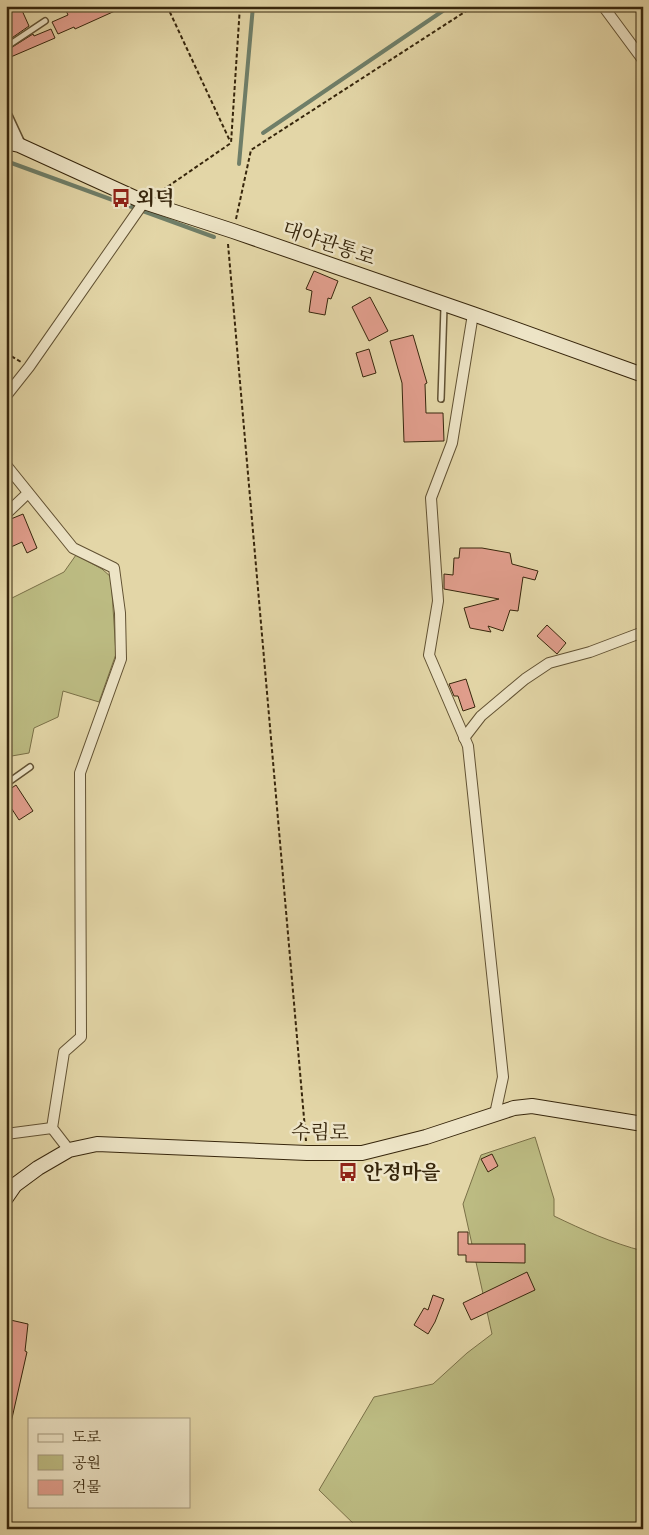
<svg xmlns="http://www.w3.org/2000/svg" width="649" height="1535" viewBox="0 0 649 1535" font-family="'Gentium Book Plus','Noto Serif KR',serif">
<rect width="100%" height="100%" fill="#e3d6a7"/>
<filter id="stains"><feTurbulence type="fractalNoise" baseFrequency=".004" numOctaves="4"/><feColorMatrix values="0 0 0 0 .2 0 0 0 0 .09 0 0 0 0 .02 0 0 0 .5 -.17"/></filter>
<radialGradient id="worn" r=".72"><stop offset=".6" stop-color="#630" stop-opacity="0"/><stop offset="1" stop-color="#630" stop-opacity=".3"/></radialGradient>
<!-- green -->
<g fill="#bcbb82" stroke="#7a7047">
<path d="M76,555L102,569L111,577L116,654L99,702L63,691L58,717L34,728L29,753L6,757V601L64,572Z"/>
<path d="M535,1137L554,1199V1216C583,1230 612,1243 643,1251V1529H359L319,1490L374,1397L433,1384L467,1353L492,1334L463,1204L481,1155Z"/>
</g>
<g fill="none" stroke-linecap="round" stroke-linejoin="round">
<!-- stream -->
<g stroke="#6f7e68" stroke-width="4">
<path d="M263,133L450,6"/>
<path d="M6,161L214,237"/>
<path d="M239,164L253,6"/>
</g>
</g>
<!-- building -->
<g fill="#e29f8e" stroke="#37260c">
<path d="M6,6H20L29,26L6,42Z"/>
<path d="M64,6H126L75,29L74,27L58,34L52,22L68,15Z"/>
<path d="M51,29L55,38L6,59V51L33,34L34,36Z"/>
<path d="M314,271L338,281L331,299L328,298L325,315L309,312L312,291L306,289Z"/>
<path d="M370,297L388,331L369,341L352,307Z"/>
<path d="M413,335L427,383L425,384L426,413H443L444,441L404,442L402,383L390,341Z"/>
<path d="M369,349L376,373L363,377L356,353Z"/>
<path d="M23,514L37,548L27,553L22,542L11,547L6,536V521Z"/>
<path d="M460,548H482L510,553L512,564L538,571L535,580L523,577L518,611L510,610L503,631L488,626L491,632L470,628L464,608L499,599L444,589V574L453,575L454,558H459Z"/>
<path d="M547,625L566,643L557,654L537,636Z"/>
<path d="M466,679L475,707L463,711L458,696H454L449,684Z"/>
<path d="M16,785L33,811L19,820L6,800V792Z"/>
<path d="M492,1154L498,1166L488,1172L481,1159Z"/>
<path d="M458,1232H468V1244H525V1263L466,1262V1255H458Z"/>
<path d="M527,1272L535,1290L471,1320L463,1303Z"/>
<path d="M433,1295L444,1299L435,1322L428,1334L414,1325L424,1308L428,1310Z"/>
<path d="M6,1319L28,1324L25,1351L27,1352L10,1427H6Z"/>
</g>
<g fill="none" stroke-linecap="round" stroke-linejoin="round">
<!-- service casing -->
<g stroke="#625233" stroke-width="8">
<g id="service">
<path d="M6,47L45,21"/>
<path d="M441,399L444,307"/>
<path d="M6,784L30,767"/>
</g>
</g>
<!-- minor casing -->
<g stroke="#625233" stroke-width="12">
<g id="minor">
<path d="M603,6L643,60"/>
<path d="M473,314L452,443L431,498L438,601L429,655L468,746L503,1077L495,1114"/>
<path d="M6,396L29,367L144,202"/>
<path d="M6,465L73,548L114,568L120,613L121,659L80,773L81,1037L64,1052L52,1128L69,1150"/>
<path d="M6,514L28,493"/>
<path d="M464,738L481,716L525,679L549,663L590,652L643,632"/>
<path d="M6,1134L52,1128"/>
</g>
</g>
<!-- tertiary casing -->
<g stroke="#625233" stroke-width="15">
<path id="tertiary" d="M6,117L19,145"/>
</g>
<!-- secondary casing -->
<g stroke="#37260c" stroke-width="16">
<g id="secondary">
<path d="M6,142L19,145L144,202L233,231L473,314L643,375"/>
<path d="M6,1198L15,1185L38,1168L69,1150L97,1144L307,1153H362L426,1137L514,1108L532,1106L643,1124"/>
</g>
</g>
<!-- path -->
<g stroke="#37260c" stroke-width="2" stroke-dasharray="4 2.5" stroke-linecap="butt">
<path d="M167,6L230,141"/>
<path d="M157,194L231,143L240,6"/>
<path d="M236,219L251,150L474,6"/>
<path d="M228,244L306,1141"/>
<path d="M6,353L21,362"/>
<path d="M6,903L12,904"/>
</g>
<!-- service -->
<use href="#service" stroke="#ede4c6" stroke-width="5"/>
<!-- minor -->
<use href="#minor" stroke="#ede4c6" stroke-width="10"/>
<!-- tertiary -->
<use href="#tertiary" stroke="#ede4c6" stroke-width="12"/>
<!-- secondary -->
<use href="#secondary" stroke="#ede4c6" stroke-width="14"/>
</g>
<!-- icons -->
<defs>
<g id="bus-bare" transform="scale(1.5)"><path d="M-5-6H5V4H4V6H2V4H-2V6H-4V4H-5ZM-3.5-4V0h7V-4ZM-3.5 1.2v1.5H-2V1.2ZM2 1.2v1.5H3.5V1.2Z" fill="#8f2418" stroke="#ede4c6" stroke-width="2.5" paint-order="stroke"/></g>
</defs>
<g fill-rule="evenodd">
<use href="#bus-bare" x="121" y="198"/>
<use href="#bus-bare" x="348" y="1172"/>
</g>
<g text-anchor="middle" stroke-width="5" stroke-linejoin="round" paint-order="stroke">
<!-- poi labels -->
<g font-size="20" font-weight="bold" fill="#37260c" stroke="#ede4c6" text-anchor="start">
<text x="136" y="205">외덕</text>
<text x="363" y="1179">안정마을</text>
</g>
<!-- street labels -->
<g font-size="20" fill="#37260c" stroke="#ede4c6">
<text transform="translate(329 243) rotate(19)" y="7">대야관통로</text>
<text transform="translate(320 1132) rotate(1)" y="7">수림로</text>
</g>
</g>
<!-- margin -->
<rect width="649" height="1535" fill="none" stroke="#e3d6a7" stroke-width="25"/>
<rect x="8" y="8" width="634" height="1520" fill="none" stroke="#37260c" stroke-width="2.5"/>
<rect x="12" y="12" width="624" height="1510" fill="none" stroke="#37260c"/>
<!-- legend -->
<rect x="28" y="1418" width="162" height="90" fill="#ede4c6" stroke="#a4987c"/>
<rect x="38" y="1434" width="25" height="8" fill="#ede4c6" stroke="#a4987c"/>
<text x="72" y="1442" font-size="15" fill="#37260c">도로</text>
<rect x="38" y="1455" width="25" height="15" fill="#bcbb82" stroke="#a4987c"/>
<text x="72" y="1468" font-size="15" fill="#37260c">공원</text>
<rect x="38" y="1480" width="25" height="15" fill="#e29f8e" stroke="#a4987c"/>
<text x="72" y="1492" font-size="15" fill="#37260c">건물</text>
<rect width="100%" height="100%" filter="url(#stains)"/>
<rect width="100%" height="100%" fill="url(#worn)"/>
</svg>
